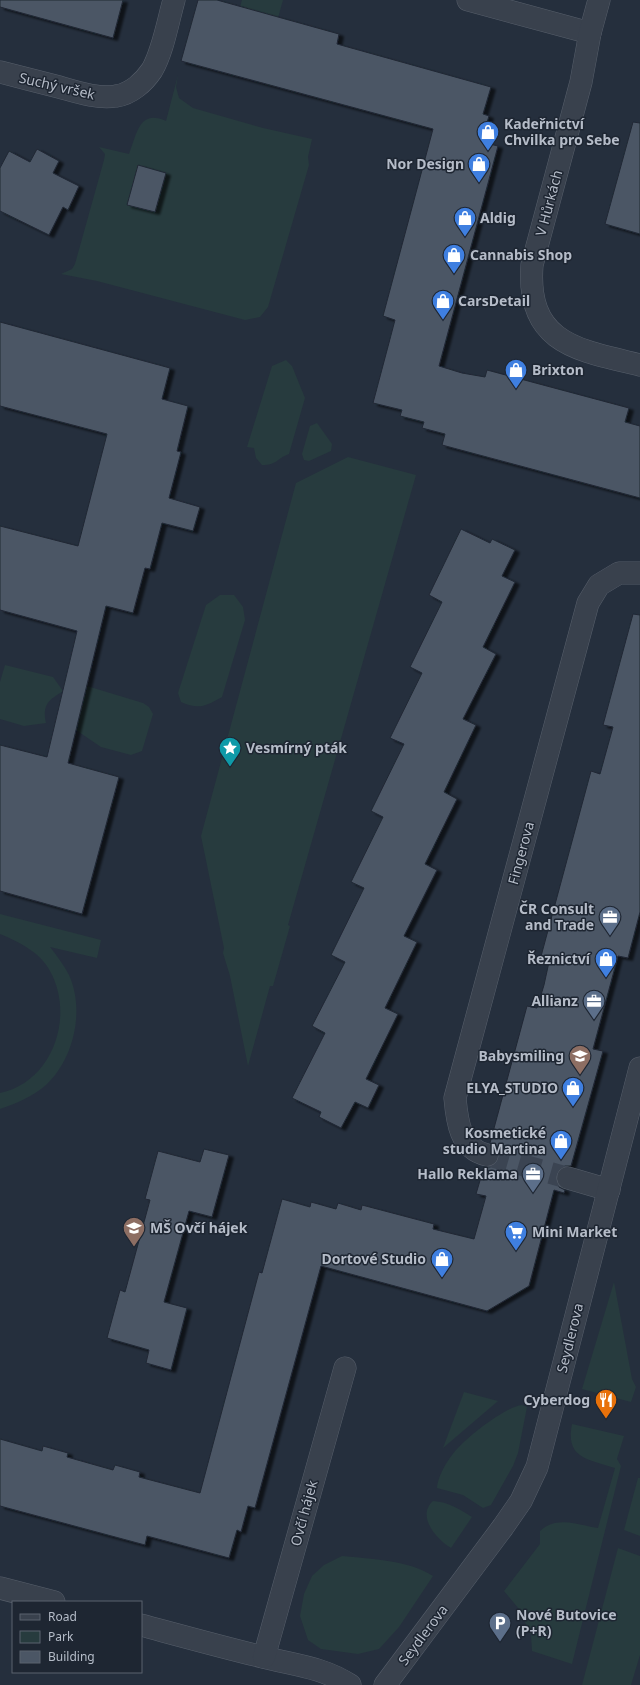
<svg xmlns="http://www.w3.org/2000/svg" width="640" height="1685" viewBox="0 0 640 1685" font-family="'Noto Sans',sans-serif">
<defs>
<filter id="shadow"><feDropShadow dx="4.5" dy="2.5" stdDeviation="1" flood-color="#0009"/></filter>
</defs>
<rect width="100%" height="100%" fill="#252f3d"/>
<!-- green -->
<g fill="#273b3e" fill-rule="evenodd">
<path d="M242,0H283L278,18L240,7Z"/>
<path d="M178,75L176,87L179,98L193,108L263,128L312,139L308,157L309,165L268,307L260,317L245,320L97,281L61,274L72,269L75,264L104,160L105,154L99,147L129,154C137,134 139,109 166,121ZM138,166L166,173L155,212L127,205Z"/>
<path d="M286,360L292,366L305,398L289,454C276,459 277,465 262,465L256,458L254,448L247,447L272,366Z"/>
<path d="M317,423L332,444L331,451L309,461L304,460L302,454L310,426Z"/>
<path d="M348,457L416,475L288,925L290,926L273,986H270L248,1066L230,976L223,953L224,948L201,836L296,483Z"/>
<path d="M220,595H234L243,607L245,620L222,697C206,706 199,710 181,702L178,693L206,605Z"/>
<path d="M5,665L53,677L63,691C49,700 42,704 46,723L24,726L0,719V682Z"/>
<path d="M87,686L143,703L149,707L153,714L142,751L131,755L101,747L76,730Z"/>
<path d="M0,914L101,940L97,958L50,947C57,956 64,965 69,975C85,1010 74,1059 46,1085C32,1097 17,1103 0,1109V1093C53,1082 75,1016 50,971C40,952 19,942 0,934Z"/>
<path d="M614,1282L632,1379L636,1387L631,1402L582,1389Z"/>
<path d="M464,1392L498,1401L443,1448Z"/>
<path d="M522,1405L527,1407L518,1453L513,1466L491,1505L483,1508L463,1495L437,1488C438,1475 449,1457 458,1448C470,1435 505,1407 522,1405Z"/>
<path d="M572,1424L624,1436L617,1459L621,1466L572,1664L532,1651L531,1635L519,1609L504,1591L540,1544V1531C557,1515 578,1525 598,1528L615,1468C589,1459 565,1459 572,1424Z"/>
<path d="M638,1478H640V1536L624,1530Z"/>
<path d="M433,1501C449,1502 459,1509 472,1517L451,1548C437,1540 416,1516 433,1501Z"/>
<path d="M618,1548L640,1556V1655L631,1685H582Z"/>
<path d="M342,1556C371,1559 409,1560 433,1576L399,1627L379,1649L358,1654L321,1649L308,1640L300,1616L304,1594L312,1576L324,1565Z"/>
</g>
<!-- building -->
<g fill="#4b5665" stroke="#202834" filter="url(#shadow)">
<path d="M0,0H123L113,38L0,7Z"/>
<path d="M198,0H217L339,34L337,44L491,87L483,114L489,116L481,142L498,146L439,366L462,373L485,377L487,370L629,408L625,422L640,426V498L442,445L445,434L422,428L424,422L400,416L402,410L373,403L395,320L383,316L433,129L181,61Z"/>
<path d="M633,122L640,123V234L605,224Z"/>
<path d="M37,149L59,161L53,173L79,186L68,210L63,207L49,235L0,211V168L9,151L30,162Z"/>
<path d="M138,165L166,173L155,212L127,205Z"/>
<path d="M0,322L170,368L162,399L188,406L177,451L181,452L169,498L200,507L193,531L162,523L150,569L145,568L133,613L106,606L68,763L119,777L82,914L0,891V745L47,757L77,631L0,610V526L78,546L107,434L0,406Z"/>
<path d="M461,529L490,543L492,539L515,550L502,576L515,582L483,647L496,654L463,719L476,725L444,792L457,799L425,864L437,870L404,936L417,942L385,1008L398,1014L366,1079L379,1085L368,1108L355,1102L341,1128L319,1117L321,1112L292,1098L325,1033L312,1026L345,962L331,955L364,888L351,882L383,817L371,811L404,744L390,738L422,673L410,667L442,602L429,595Z"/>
<path d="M633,614L640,615V912L628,958L618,956L593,1049L603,1051L571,1166H565L560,1169L556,1174V1181L559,1187L565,1190L564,1193L554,1190L529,1286L487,1311L321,1266L255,1508L248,1506L241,1532L237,1530L229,1558L147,1536L145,1545L0,1506V1439L42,1451L43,1446L68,1453L67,1457L113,1470L115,1465L140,1472L139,1477L200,1493L259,1272L262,1273L282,1199L310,1207L311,1202L336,1209L338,1203L361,1210L362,1205L434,1224L433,1229L474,1239L486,1196L476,1194L484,1167H490L495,1165L499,1159V1153L497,1147L490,1143L527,1006L537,1008L544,985L549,962L540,960L591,771L600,774L613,727L603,725Z"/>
<path d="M204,1149L229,1155L212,1217L189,1211L175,1262L164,1302L187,1308L171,1370L146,1363L149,1350L107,1338L120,1290L125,1292L150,1200L145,1199L158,1151L200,1162Z"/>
</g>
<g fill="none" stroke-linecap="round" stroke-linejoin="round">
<!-- minor-tunnel -->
<path stroke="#3b4452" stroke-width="22" stroke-dasharray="22 11" stroke-linecap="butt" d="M487,1155L568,1178"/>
<!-- minor casing -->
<g stroke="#575f6b" stroke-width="23">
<g id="minor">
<path d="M468,0L590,33"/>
<path d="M599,0L590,33L581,82L532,265C526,344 578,350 640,365"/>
<path d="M0,72C20,77 39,82 59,87C77,92 97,99 116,96C131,94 144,82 152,70C163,51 168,21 174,0"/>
<path d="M487,1155C460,1149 457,1121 455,1098L588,603L599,585L619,573H640"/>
<path d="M568,1178L609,1190"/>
<path d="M0,1588L54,1602"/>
<path d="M141,1625C182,1636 222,1647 263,1657C294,1665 322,1667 350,1685"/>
<path d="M264,1657L345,1368"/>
<path d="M385,1685L503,1527L521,1501L537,1467L640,1068"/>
</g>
</g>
<!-- minor -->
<use href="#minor" stroke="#39414d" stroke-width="22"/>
</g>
<!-- icons -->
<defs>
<g id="shop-pin" transform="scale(1.15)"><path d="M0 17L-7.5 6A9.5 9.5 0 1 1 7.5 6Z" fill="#3f7fe0" stroke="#1e2632"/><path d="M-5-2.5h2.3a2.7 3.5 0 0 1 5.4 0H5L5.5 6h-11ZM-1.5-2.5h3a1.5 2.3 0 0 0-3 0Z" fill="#fff"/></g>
<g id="sight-pin" transform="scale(1.15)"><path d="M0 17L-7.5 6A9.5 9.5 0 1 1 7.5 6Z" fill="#0f9aa8" stroke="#1e2632"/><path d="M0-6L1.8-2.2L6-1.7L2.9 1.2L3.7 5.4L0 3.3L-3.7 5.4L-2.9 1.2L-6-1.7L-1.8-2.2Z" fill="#fff"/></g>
<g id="office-pin" transform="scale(1.15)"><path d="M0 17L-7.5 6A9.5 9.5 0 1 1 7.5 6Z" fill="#5c6f8a" stroke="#1e2632"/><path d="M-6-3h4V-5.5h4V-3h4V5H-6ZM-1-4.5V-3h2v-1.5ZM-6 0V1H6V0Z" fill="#fff"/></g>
<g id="school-pin" transform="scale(1.15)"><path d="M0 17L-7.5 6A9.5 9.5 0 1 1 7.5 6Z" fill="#8d6e63" stroke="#1e2632"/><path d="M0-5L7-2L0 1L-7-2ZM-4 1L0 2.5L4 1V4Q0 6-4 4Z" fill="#fff"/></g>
<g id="supermarket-pin" transform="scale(1.15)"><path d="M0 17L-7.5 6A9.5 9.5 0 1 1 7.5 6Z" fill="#3f7fe0" stroke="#1e2632"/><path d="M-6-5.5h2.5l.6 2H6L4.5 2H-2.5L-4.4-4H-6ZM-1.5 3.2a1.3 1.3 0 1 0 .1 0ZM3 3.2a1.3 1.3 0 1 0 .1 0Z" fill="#fff"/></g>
<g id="restaurant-pin" transform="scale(1.15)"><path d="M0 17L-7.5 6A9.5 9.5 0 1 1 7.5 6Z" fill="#e8710a" stroke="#1e2632"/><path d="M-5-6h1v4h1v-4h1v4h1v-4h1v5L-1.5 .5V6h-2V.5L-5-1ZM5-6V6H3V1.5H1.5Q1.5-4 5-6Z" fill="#fff"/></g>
<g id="parking-pin" transform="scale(1.15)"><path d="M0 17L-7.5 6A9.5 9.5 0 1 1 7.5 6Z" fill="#5c6f8a" stroke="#1e2632"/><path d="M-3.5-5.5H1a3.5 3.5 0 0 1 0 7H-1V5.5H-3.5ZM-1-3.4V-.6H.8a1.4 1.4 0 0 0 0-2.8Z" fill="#fff"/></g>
</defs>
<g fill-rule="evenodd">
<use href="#shop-pin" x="488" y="132"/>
<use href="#shop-pin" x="479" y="164"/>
<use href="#shop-pin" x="465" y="218"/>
<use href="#shop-pin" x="454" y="255"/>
<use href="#shop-pin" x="443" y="301"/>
<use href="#shop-pin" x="516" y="370"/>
<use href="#sight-pin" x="230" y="748"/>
<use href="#office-pin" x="610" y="917"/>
<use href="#shop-pin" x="606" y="959"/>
<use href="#office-pin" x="594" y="1001"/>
<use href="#school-pin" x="580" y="1056"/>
<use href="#shop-pin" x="573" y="1088"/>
<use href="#shop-pin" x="561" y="1141"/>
<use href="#office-pin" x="533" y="1174"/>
<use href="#school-pin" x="134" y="1228"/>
<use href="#supermarket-pin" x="516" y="1232"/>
<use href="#shop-pin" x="442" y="1259"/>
<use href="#restaurant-pin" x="606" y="1400"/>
<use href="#parking-pin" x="500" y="1623"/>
</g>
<g text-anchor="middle" stroke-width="3" stroke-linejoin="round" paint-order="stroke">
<!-- street labels -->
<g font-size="14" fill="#b5bcc8" stroke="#1e2632">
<text transform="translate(57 86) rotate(13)" y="5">Suchý vršek</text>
<text transform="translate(549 203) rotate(-75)" y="5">V Hůrkách</text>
<text transform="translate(521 853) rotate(-75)" y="5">Fingerova</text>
<text transform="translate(570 1338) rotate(-76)" y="5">Seydlerova</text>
<text transform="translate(304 1513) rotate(-75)" y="5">Ovčí hájek</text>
<text transform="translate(423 1635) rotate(-53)" y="5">Seydlerova</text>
</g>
<!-- poi labels -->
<g font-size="14" font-weight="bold" fill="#b5bcc8" stroke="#1e2632" text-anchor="end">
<text x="504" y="129" text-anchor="start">Kadeřnictví<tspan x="504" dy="16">Chvilka pro Sebe</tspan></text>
<text x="464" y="169">Nor Design</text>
<text x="480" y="223" text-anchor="start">Aldig</text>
<text x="470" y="260" text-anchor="start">Cannabis Shop</text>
<text x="458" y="306" text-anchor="start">CarsDetail</text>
<text x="532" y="375" text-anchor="start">Brixton</text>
<text x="246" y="753" text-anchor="start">Vesmírný pták</text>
<text x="594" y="914">ČR Consult<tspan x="594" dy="16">and Trade</tspan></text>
<text x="590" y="964">Řeznictví</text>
<text x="578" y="1006">Allianz</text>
<text x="564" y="1061">Babysmiling</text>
<text x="558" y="1093">ELYA_STUDIO</text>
<text x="546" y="1138">Kosmetické<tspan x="546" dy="16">studio Martina</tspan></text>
<text x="518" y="1179">Hallo Reklama</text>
<text x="150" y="1233" text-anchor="start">MŠ Ovčí hájek</text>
<text x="532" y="1237" text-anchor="start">Mini Market</text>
<text x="426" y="1264">Dortové Studio</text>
<text x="590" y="1405">Cyberdog</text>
<text x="516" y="1620" text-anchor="start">Nové Butovice<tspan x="516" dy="16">(P+R)</tspan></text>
</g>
</g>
<!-- legend -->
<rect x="12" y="1601" width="130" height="72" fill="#1e2632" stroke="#5a626e"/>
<rect x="20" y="1614" width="20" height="6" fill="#39414d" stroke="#5a626e"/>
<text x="48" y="1621" font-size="12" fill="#b5bcc8">Road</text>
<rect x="20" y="1631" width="20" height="12" fill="#273b3e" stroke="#5a626e"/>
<text x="48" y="1641" font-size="12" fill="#b5bcc8">Park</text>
<rect x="20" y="1651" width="20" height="12" fill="#4b5665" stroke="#5a626e"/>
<text x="48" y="1661" font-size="12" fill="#b5bcc8">Building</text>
</svg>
